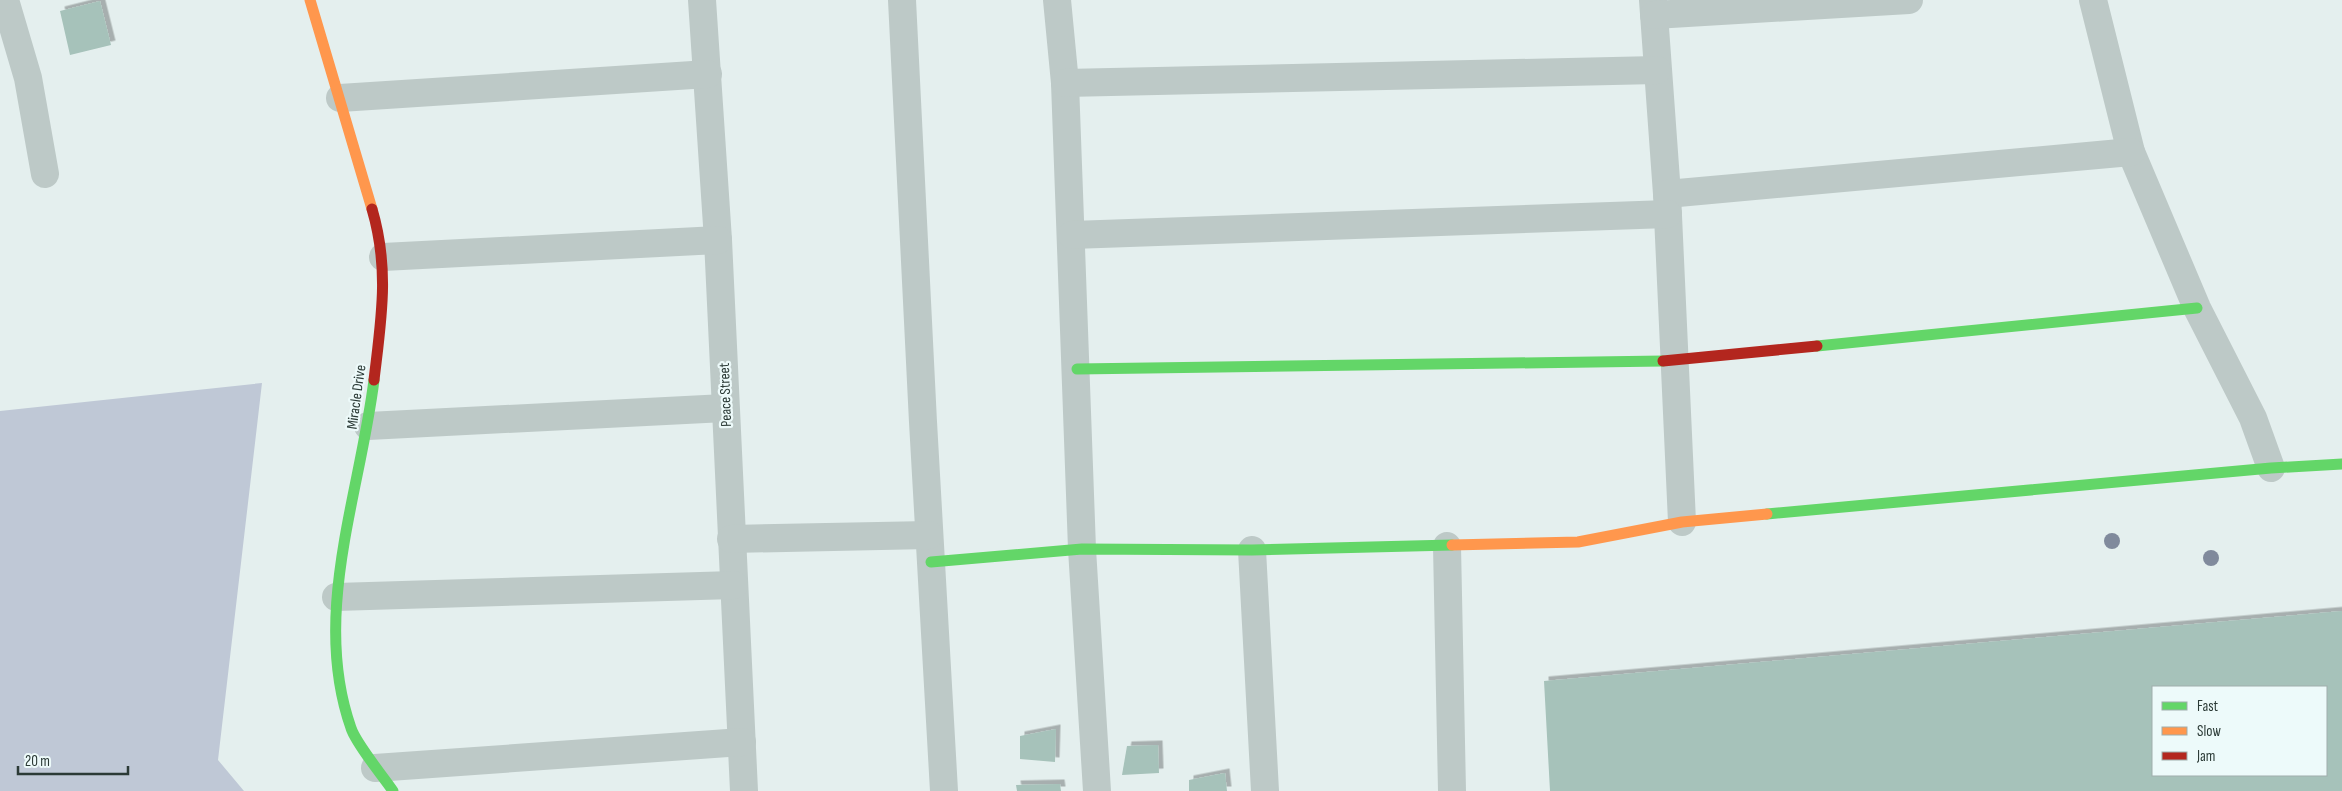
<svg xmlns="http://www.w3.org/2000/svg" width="2342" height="791" viewBox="0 0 2342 791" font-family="'Sofia Sans Condensed',sans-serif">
<defs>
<filter id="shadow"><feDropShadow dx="4.5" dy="-4.5" stdDeviation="0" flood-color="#0004"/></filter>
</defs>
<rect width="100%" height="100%" fill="#e4efee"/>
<!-- green -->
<path fill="#bfc8d6" d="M262,383L218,760L244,791H0V411Z"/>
<!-- building -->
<g fill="#a6c2ba" fill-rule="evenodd" filter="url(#shadow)">
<path d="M100,1L111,45L70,55L60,11Z"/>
<path d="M2342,611V791H1550L1544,681ZM2153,687H2326V775H2153Z"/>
<path d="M1056,729L1055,762L1020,759V736Z"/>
<path d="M1158,745L1159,773L1122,775L1127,746Z"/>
<path d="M1225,773L1227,791H1189V780Z"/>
<path d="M1060,784L1061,791H1017L1016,785Z"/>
</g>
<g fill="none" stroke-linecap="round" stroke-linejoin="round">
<!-- street -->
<g stroke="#bdc9c7" stroke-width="28">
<path d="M5,0L28,78L45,174"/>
<path d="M702,0L718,240L744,791"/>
<path d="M902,0L923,422L944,791"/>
<path d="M1057,0L1065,83L1082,549L1097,791"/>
<path d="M1653,0L1667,194L1682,522"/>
<path d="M2093,0L2131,152L2197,308L2253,418L2271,468"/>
<path d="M1654,15L1909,0"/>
<path d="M1065,83L1657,70"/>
<path d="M340,98L708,74"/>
<path d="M1667,194L2131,152"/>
<path d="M1072,235L1668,214"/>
<path d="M383,257L718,240"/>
<path d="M368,426L725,408"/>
<path d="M731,539L929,535"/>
<path d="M1447,546L1452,791"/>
<path d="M1252,550L1265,791"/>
<path d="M336,597L734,585"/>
<path d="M375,768L742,742"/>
</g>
<!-- fast -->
<g stroke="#63d668" stroke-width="11">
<path d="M1817,346L2197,308"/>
<path d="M1077,369L1663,361"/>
<path d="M374,380C360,494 311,615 351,728C356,744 383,776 393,791"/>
<path d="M1767,514L2271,468L2342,464"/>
<path d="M931,562L1082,549L1252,550L1452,545"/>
</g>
<!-- slow -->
<g stroke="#ff974d" stroke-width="11">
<path d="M310,0L372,209"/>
<path d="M1452,545L1578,542L1682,522L1767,514"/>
</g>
<!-- jam -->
<g stroke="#b3261e" stroke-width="11">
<path d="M372,209C390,270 381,320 374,380"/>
<path d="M1663,361L1817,346"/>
</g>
</g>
<!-- trees -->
<g fill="#808a9c">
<circle cx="2112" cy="541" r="8"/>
<circle cx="2211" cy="558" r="8"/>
</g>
<g text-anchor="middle" stroke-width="4.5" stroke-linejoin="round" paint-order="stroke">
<!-- street labels -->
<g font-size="15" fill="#2b3a36" stroke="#edfafa">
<text transform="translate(725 395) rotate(-92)" y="5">Peace Street</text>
<text transform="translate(356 397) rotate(-82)" y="5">Miracle Drive</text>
</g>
</g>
<!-- legend -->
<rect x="2152" y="686" width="175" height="90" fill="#edfafa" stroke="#9fadac"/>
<rect x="2162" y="702" width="25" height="8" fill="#63d668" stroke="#9fadac"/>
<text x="2197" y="711" font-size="15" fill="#2b3a36">Fast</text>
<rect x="2162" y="727" width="25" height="8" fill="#ff974d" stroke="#9fadac"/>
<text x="2197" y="736" font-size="15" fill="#2b3a36">Slow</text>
<rect x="2162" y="752" width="25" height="8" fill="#b3261e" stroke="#9fadac"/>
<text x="2197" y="761" font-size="15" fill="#2b3a36">Jam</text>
<!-- scale -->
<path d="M18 766v8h110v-8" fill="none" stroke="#2b3a36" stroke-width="2.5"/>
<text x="25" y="766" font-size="15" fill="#2b3a36" stroke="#edfafa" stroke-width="4" paint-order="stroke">20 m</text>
</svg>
